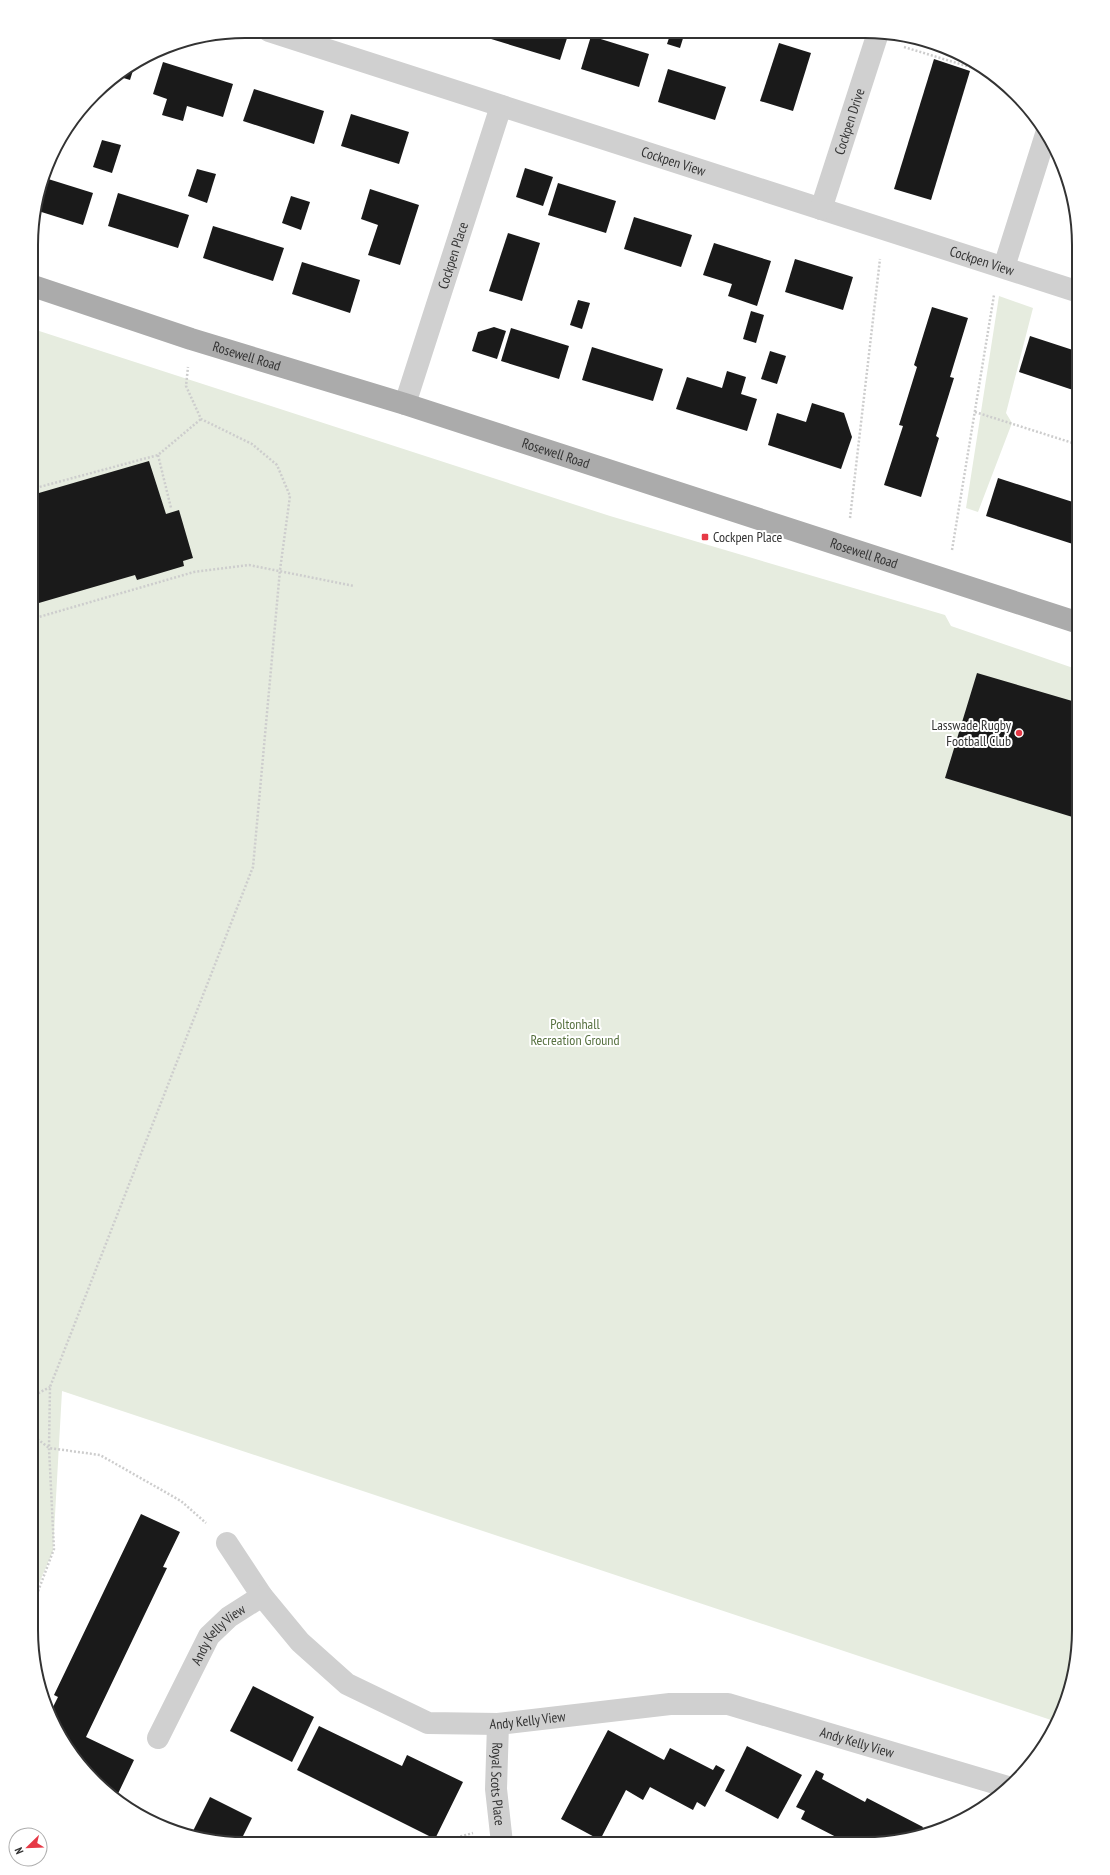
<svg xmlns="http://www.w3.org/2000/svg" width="1110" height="1875" viewBox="0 0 1110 1875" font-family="'PT Sans Narrow',sans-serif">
<rect width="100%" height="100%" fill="#fff"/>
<!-- green -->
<g fill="#e6ecdf">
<path d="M999,296L1033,308L1006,413L1012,423L978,512L966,508Z"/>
<path d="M33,329L610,516L945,615L951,626L1079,670V1644L1063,1712L1057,1722L62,1391L53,1551L31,1602Z"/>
</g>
<!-- building -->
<g fill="#1a1a1a">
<path d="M479,32H569L560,60L478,35Z"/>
<path d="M671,32H685L680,48L667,44Z"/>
<path d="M591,36L649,54L639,87L581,69Z"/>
<path d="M779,43L811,53L793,111L760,101Z"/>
<path d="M934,59L970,71L931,200L894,189Z"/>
<path d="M163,62L233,84L223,117L187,106L183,121L162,115L167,99L153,94Z"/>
<path d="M135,64L130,80L117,76Z"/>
<path d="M668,69L726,87L715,120L658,102Z"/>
<path d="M254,89L324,111L314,144L243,121Z"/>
<path d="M351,114L409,132L399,164L341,146Z"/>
<path d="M102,140L121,145L112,173L93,167Z"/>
<path d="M525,168L553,177L543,206L516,197Z"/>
<path d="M197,169L216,174L207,203L188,196Z"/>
<path d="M45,178L93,193L83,225L35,210Z"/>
<path d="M558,183L616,201L606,233L548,215Z"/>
<path d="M370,189L419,205L400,265L368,255L378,225L361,219Z"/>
<path d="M118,193L189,215L178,248L108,226Z"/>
<path d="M291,196L310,202L301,230L282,223Z"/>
<path d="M634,217L692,235L681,267L624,249Z"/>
<path d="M213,226L284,248L273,281L203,258Z"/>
<path d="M508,233L540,243L522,301L489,291Z"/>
<path d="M714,243L771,261L757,306L728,296L732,284L703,275Z"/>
<path d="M795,259L853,277L843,310L785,292Z"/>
<path d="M302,262L360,280L350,313L292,294Z"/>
<path d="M578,300L590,303L582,329L570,325Z"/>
<path d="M932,307L968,318L950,377L954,378L936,436L939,438L921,497L884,485L903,426L899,425L917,367L914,365Z"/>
<path d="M751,311L764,315L756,343L743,339Z"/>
<path d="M494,327L506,331L497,359L472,351L478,332Z"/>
<path d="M511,328L569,346L559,379L501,361Z"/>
<path d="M1030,336L1079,352V392L1019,372Z"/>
<path d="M592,347L663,369L653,401L582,380Z"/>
<path d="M770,351L786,356L777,384L761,379Z"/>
<path d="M727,371L746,377L741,394L757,399L747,431L676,409L687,377L722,388Z"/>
<path d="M812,403L844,413L852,437L841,469L768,445L777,413L806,422Z"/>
<path d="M149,461L166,514L179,510L193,558L183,561L184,566L137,580L135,575L32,605V495Z"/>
<path d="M998,478L1079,504V546L986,516Z"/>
<path d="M977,673L1079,703V763L1077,770L1079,771V819L945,778Z"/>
<path d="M141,1514L180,1532L163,1567L167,1568L86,1737L134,1760L115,1800L75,1761L49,1715L58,1697L54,1695Z"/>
<path d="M253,1686L314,1717L292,1762L230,1731Z"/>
<path d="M319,1726L402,1766L407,1755L463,1782L435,1839L297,1770Z"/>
<path d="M608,1730L664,1760L670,1748L713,1770L716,1765L725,1770L705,1807L697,1802L693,1810L650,1787L643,1800L626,1790L600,1840L561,1819Z"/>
<path d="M747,1746L802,1775L778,1819L725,1791Z"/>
<path d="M816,1770L824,1774L822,1779L865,1802L867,1798L923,1827L920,1833L859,1844L846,1837L844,1841L801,1819L805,1811L796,1807Z"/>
<path d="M210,1797L252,1818L240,1842H217L191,1835Z"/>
</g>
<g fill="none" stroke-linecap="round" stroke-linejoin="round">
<!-- path -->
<g stroke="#cdcdcd" stroke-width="2.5" stroke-dasharray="2 2" stroke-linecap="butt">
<path d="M904,47L993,74"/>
<path d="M975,412L1079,445"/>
<path d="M158,455L171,508"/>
<path d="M32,489L158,455L201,419"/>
<path d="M850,518L880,259"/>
<path d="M952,550L994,295"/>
<path d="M32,619L194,572L249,565L354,586"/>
<path d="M31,1397L50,1387"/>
<path d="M31,1434L49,1448L100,1455L181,1501L206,1523"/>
<path d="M31,1610L54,1549L49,1448L50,1387L253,867L280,570L290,496L277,465L252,444L201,419L186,386L188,367"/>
<path d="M447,1843L448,1840L473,1833"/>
</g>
<!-- minor -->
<g stroke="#d0d0d0" stroke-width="22">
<path id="s1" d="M269,31L1079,292"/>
<path id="s2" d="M821,209L878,33"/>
<path d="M1004,267L1046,134"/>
<path id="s3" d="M405,404L501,106"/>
<path d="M227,1543L262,1596"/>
<path id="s4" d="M498,1724L496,1789L502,1843"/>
<path id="s5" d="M158,1738L209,1636L229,1617L262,1596L300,1642L347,1684L428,1723L498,1724L670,1704H728L1008,1787"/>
</g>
<!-- major -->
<path stroke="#ababab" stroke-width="22" id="s6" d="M33,286L191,339L405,404L1079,623"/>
</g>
<!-- markers -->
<g fill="#e63946" stroke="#fff" stroke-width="1.5">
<rect x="701" y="533" width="8" height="8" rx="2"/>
<circle cx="1019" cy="733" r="4"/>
</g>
<g text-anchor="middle" stroke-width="4" stroke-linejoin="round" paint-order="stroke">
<!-- street labels -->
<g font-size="14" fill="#333" stroke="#fff">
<text dy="5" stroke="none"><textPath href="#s2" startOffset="92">Cockpen Drive</textPath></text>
<text dy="5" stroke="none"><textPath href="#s1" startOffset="425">Cockpen View</textPath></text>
<text dy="5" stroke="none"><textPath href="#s3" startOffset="156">Cockpen Place</textPath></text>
<text dy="5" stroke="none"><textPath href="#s1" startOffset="749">Cockpen View</textPath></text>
<text dy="5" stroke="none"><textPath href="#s6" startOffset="225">Rosewell Road</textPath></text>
<text dy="5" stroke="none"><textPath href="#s6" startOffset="549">Rosewell Road</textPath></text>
<text dy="5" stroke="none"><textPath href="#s6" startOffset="873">Rosewell Road</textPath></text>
<text dy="5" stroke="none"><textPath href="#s5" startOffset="121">Andy Kelly View</textPath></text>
<text dy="5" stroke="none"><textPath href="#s5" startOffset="493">Andy Kelly View</textPath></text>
<text dy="5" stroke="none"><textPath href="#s5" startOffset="829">Andy Kelly View</textPath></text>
<text dy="5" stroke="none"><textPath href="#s4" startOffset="60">Royal Scots Place</textPath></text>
</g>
<!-- poi labels -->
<g font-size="14" fill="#333" stroke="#fff" text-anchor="start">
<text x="713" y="542">Cockpen Place</text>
<text x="1011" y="730" text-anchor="end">Lasswade Rugby<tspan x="1011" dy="16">Football Club</tspan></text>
</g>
<!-- park labels -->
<g font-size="14" fill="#56703f" stroke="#fff">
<text x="575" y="1029">Poltonhall<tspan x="575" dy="16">Recreation Ground</tspan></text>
</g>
</g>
<!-- crop -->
<path d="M0 0H1110V1875H0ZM245 38H865A207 207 0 0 1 1072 245V1630A207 207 0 0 1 865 1837H245A207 207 0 0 1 38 1630V245A207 207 0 0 1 245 38Z" fill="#fff" fill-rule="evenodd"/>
<path fill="none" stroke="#333" stroke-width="2" d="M245 38H865A207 207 0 0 1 1072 245V1630A207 207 0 0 1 865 1837H245A207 207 0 0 1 38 1630V245A207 207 0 0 1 245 38Z"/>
<!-- north arrow -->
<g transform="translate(28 1847) rotate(247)"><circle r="19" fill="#ffffff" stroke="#adadad"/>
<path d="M0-3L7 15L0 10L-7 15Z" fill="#e63946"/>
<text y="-6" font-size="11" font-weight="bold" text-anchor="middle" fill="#333333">N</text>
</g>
</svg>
